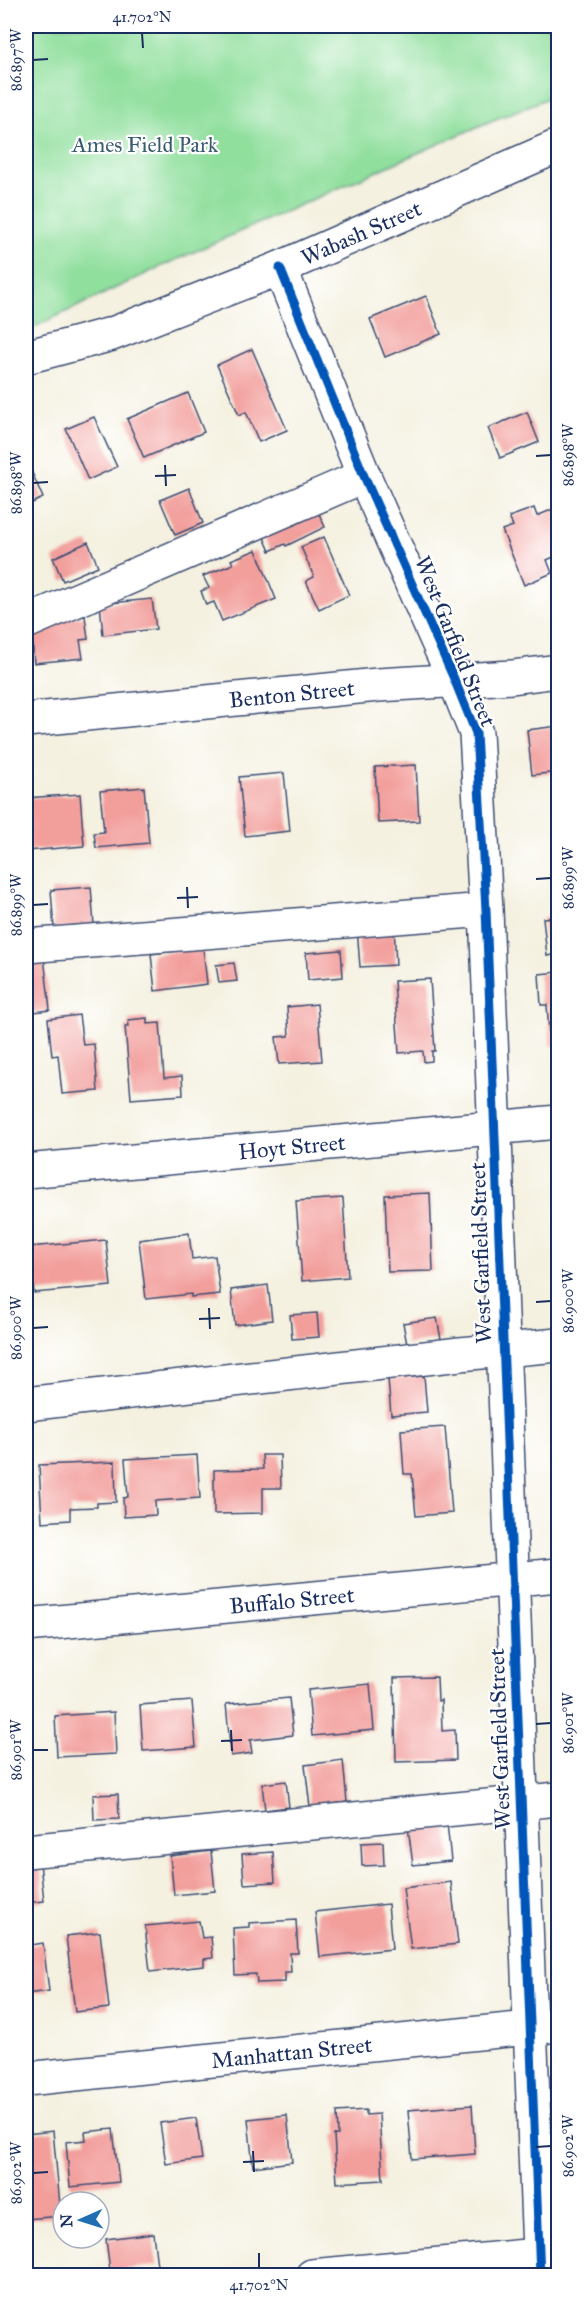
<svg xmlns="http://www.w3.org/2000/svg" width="584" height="2301" viewBox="0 0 584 2301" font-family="'IM FELL Great Primer',serif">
<rect width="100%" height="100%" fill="#fff"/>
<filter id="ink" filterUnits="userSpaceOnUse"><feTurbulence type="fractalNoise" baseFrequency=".0167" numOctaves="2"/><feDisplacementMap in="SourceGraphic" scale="12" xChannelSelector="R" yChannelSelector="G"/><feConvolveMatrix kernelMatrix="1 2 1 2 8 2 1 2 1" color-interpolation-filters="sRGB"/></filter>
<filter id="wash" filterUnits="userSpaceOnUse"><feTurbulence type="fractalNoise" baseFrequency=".008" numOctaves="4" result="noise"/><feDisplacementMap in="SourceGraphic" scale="24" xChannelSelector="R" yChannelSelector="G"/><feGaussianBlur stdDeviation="1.35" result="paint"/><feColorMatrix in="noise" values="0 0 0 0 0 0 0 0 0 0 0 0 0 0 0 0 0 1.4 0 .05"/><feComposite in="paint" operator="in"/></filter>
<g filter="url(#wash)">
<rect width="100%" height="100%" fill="#f4f1e0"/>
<!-- green -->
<path fill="#90df9d" stroke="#56877e" stroke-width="1.5" d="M26,26H558V94L486,123L162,266L26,331Z"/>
<g id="blocks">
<!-- building -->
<g fill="#f29f9c">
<path d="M426,296L441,334L385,357L370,319Z"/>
<path d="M252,349L287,430L259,442L246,412L239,415L217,365Z"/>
<path d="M188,393L204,432L144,458L127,419Z"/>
<path d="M527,412L539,442L500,458L488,428Z"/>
<path d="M94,417L117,467L88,480L66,429Z"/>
<path d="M26,459L43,498L26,506Z"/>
<path d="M189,488L203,523L175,535L160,500Z"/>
<path d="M314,503L325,527L286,546L285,544L270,551L262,533Z"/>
<path d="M558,507V555L547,560L552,573L524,585L502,530L513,526L509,517L534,508L537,516Z"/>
<path d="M324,537L349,595L319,609L306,581L314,577L301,547Z"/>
<path d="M88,542L98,566L63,581L53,558Z"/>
<path d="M256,550L276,599L222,621L214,602L206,605L201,591L209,588L203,576L233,564L231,560Z"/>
<path d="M152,599L156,629L103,635L100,604Z"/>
<path d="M85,616L88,639L80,640L83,658L34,663L32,634L40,620Z"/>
<path d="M558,726V772L532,775L527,730Z"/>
<path d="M416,765L419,821L378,823L375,767Z"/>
<path d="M284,773L290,831L245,836L239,777Z"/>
<path d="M144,787L149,843L96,848L94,833L104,832L100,791Z"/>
<path d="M80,794L84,846L27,851L26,798Z"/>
<path d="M91,887L94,925L54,929L51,890Z"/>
<path d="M558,917V954L547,956L543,918Z"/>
<path d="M394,925L396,965L360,967L357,928Z"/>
<path d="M203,948L207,984L155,991L151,954Z"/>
<path d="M341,950L343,977L308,980L306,953Z"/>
<path d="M44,957L50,1010L26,1013V960Z"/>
<path d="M234,963L237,981L219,983L216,965Z"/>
<path d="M558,972V1045L550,1046L547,1005H541L539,974Z"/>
<path d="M430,979L435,1051H432V1061L424,1062L423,1051L399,1053L394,981Z"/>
<path d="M317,1004L322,1061L279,1064L276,1037L289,1036L287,1007Z"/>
<path d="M79,1015L83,1045L94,1044L98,1091L62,1094L58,1055L52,1056L48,1019Z"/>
<path d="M147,1018V1024L160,1023L164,1078L182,1076L183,1095L131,1099L125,1026H129L128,1020Z"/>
<path d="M430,1193L433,1271L388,1272L385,1195Z"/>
<path d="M343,1198L348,1277L302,1281L296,1201Z"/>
<path d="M189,1233L192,1259L215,1256L220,1294L191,1297V1294L146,1299L139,1240Z"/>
<path d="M106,1240L111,1286L34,1293L29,1247Z"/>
<path d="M268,1285L272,1320L235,1325L231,1290Z"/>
<path d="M317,1313L319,1337L292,1339L290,1315Z"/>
<path d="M437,1318L441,1339L407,1345L403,1323Z"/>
<path d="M424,1376L427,1412L391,1415L388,1379Z"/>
<path d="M445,1427L452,1513L416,1516L412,1474H404L401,1430Z"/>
<path d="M197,1455L200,1498L155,1501L156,1515L124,1517L123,1498L128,1497L125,1459Z"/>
<path d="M262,1455H280L281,1488H263V1513L214,1514V1470L263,1469Z"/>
<path d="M115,1462L116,1502L97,1503V1507L70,1508V1520L42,1522L39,1465Z"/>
<path d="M437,1677L438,1701L441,1700L442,1731L455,1730L456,1760L396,1762L394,1678Z"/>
<path d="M370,1684L374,1730L312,1736L308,1690Z"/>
<path d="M289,1698L293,1735L250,1740L252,1753L231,1756L226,1704Z"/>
<path d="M192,1701L196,1747L143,1751L140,1705Z"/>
<path d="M114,1712L116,1754L57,1757L55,1716Z"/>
<path d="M343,1760L347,1802L310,1807L305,1765Z"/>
<path d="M286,1781L289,1807L265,1810L262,1784Z"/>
<path d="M118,1794L119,1819L94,1820L93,1795Z"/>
<path d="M447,1823L451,1861L413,1865L408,1827Z"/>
<path d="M383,1842L384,1865L362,1866L361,1843Z"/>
<path d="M211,1851L215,1891L174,1895L170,1856Z"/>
<path d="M273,1852L275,1882L244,1884L242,1854Z"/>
<path d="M40,1863L44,1901L26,1903V1865Z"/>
<path d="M451,1882L458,1944L411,1949L403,1888Z"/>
<path d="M388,1904L392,1949L320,1957L315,1912Z"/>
<path d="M296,1920L298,1953H290L291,1972H285V1982L257,1983L256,1974L235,1975L233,1928L249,1927V1923Z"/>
<path d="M199,1921L202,1938L211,1937L213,1958L204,1959V1966L150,1972L145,1926Z"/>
<path d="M100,1932L109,2008L75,2012L66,1936Z"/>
<path d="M30,1937V1945L43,1943L49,1991L26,1994V1938Z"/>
<path d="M472,2105L475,2154L412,2159L408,2110Z"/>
<path d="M366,2110V2115L379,2114L383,2180L337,2183L334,2135H338L337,2112Z"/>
<path d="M287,2115L292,2162L253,2167L248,2119Z"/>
<path d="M196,2118L202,2159L166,2164L160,2123Z"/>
<path d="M113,2129L119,2182L70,2187L66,2142L86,2140L85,2132Z"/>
<path d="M53,2131L61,2216L27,2219L26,2134Z"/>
<path d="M153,2233L157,2266L110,2271L106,2239Z"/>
</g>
</g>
</g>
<g filter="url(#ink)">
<use href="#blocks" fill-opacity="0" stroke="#3c4c72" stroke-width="1.5"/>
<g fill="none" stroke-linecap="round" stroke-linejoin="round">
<!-- minor casing -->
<g stroke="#3c4c72" stroke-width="36">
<g id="minor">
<path d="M280,268L364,476L455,681L476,733L486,910L540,2276"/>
<path id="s1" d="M26,357L112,334L280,268L558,146"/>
<path d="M26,622L364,476"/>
<path id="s2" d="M26,720L378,685L512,677L558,671"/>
<path d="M26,946L486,910"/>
<path id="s3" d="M26,1171L558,1122"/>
<path d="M26,1404L460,1354L558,1345"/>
<path id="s4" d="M26,1625L558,1575"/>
<path d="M26,1851L558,1799"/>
<path id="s5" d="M26,2079L558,2025"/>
<path d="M312,2276L558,2253"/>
</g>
</g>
<!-- minor -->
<use href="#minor" stroke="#fff" stroke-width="33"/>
<!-- cycleway casing -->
<g stroke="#fff" stroke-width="13">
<path id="cycleway" d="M280,268L364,476L455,681L476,733L486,910L540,2276"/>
</g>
<!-- cycleway -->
<use href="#cycleway" stroke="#0057b8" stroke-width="9"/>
</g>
</g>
<!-- ticks -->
<path fill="none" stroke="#1b2f5e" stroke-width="2" d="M142,33L143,48M33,60L48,59M536,456L551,455M165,465L166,486M155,476L176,475M33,483L48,482M536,879L551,878M187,887L188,908M177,898L198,897M33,905L48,904M536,1302L551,1301M209,1308L210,1329M199,1319L220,1318M33,1328L48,1327M536,1724L551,1723M231,1730L232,1751M221,1741L242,1740M33,1750H48M536,2147L551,2146M253,2151L254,2172M243,2162L264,2161M33,2173L48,2172M259,2253V2268"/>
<g text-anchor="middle" stroke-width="4.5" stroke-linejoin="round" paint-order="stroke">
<!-- park labels -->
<g font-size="22" fill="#385b6e" stroke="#fff">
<text x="145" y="152">Ames Field Park</text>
</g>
<!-- street labels -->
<g font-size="22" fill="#1b2f5e" stroke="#fff">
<text dy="8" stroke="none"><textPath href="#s1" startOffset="358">Wabash Street</textPath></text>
<text transform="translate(456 641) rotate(68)" y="8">West Garfield Street</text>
<text dy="8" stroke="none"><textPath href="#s2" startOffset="267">Benton Street</textPath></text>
<text dy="8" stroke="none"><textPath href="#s3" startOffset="267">Hoyt Street</textPath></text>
<text transform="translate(480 1253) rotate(-92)" y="8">West Garfield Street</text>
<text dy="8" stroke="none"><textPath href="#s4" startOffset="267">Buffalo Street</textPath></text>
<text transform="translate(499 1739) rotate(-92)" y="8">West Garfield Street</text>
<text dy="8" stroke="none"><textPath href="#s5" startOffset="267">Manhattan Street</textPath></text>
</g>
</g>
<!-- margin -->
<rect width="584" height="2301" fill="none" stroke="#fff" stroke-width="66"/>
<!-- north arrow -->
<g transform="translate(81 2220) rotate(267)"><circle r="28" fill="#ffffff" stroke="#a4acbf" stroke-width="1.5"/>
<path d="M0-4.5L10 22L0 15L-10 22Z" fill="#1f6fb2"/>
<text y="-9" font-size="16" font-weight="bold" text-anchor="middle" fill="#1b2f5e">N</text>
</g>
<rect x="33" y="33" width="518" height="2235" fill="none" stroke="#1b2f5e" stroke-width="2"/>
<g font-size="15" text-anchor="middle" fill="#1b2f5e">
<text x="142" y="22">41.702°N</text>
<text transform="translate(16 60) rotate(-90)" y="5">86.897°W</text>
<text transform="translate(568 455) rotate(-90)" y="5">86.898°W</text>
<text transform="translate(16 483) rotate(-90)" y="5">86.898°W</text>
<text transform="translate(568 878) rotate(-90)" y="5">86.899°W</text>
<text transform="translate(16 905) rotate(-90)" y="5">86.899°W</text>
<text transform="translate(568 1301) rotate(-90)" y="5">86.900°W</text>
<text transform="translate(16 1328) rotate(-90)" y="5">86.900°W</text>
<text transform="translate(568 1723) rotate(-90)" y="5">86.901°W</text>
<text transform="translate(16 1750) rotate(-90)" y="5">86.901°W</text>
<text transform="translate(568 2146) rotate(-90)" y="5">86.902°W</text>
<text transform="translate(16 2173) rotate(-90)" y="5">86.902°W</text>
<text x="259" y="2290">41.702°N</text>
</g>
</svg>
